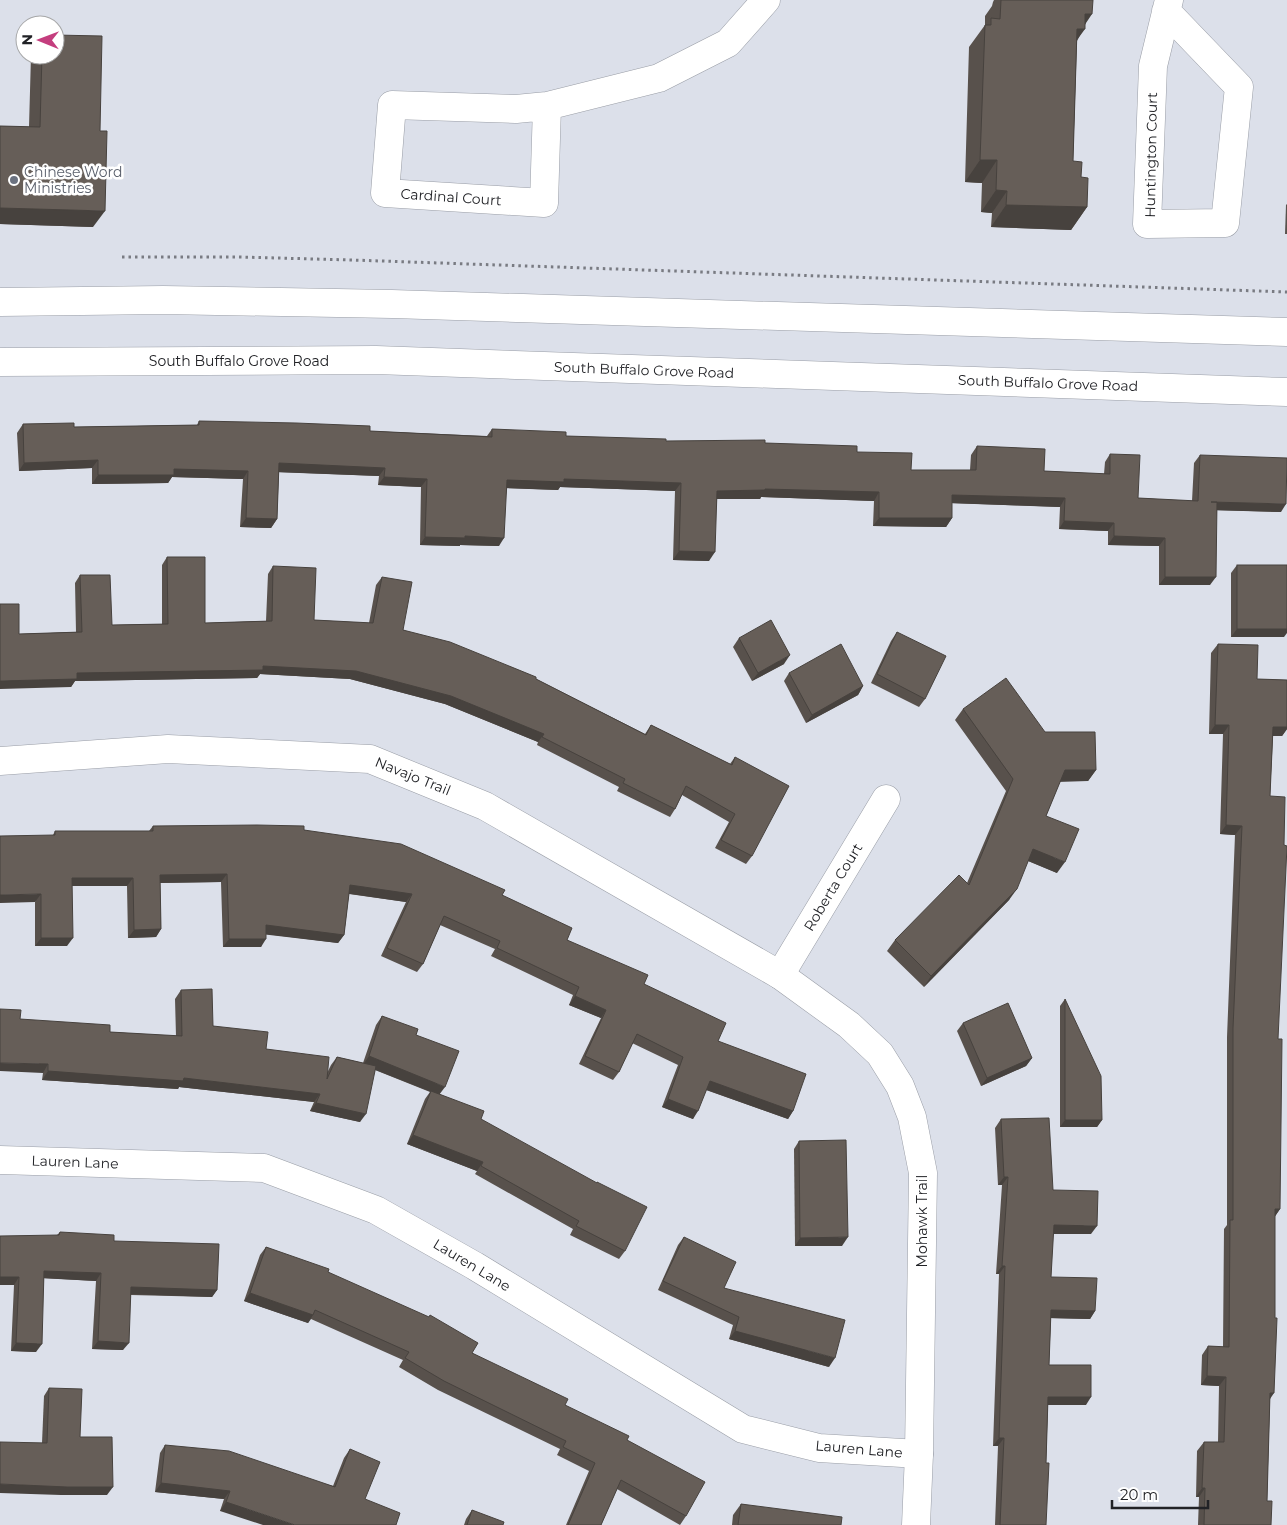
<svg xmlns="http://www.w3.org/2000/svg" width="1287" height="1525" viewBox="0 0 1287 1525" font-family="Montserrat,sans-serif">
<rect width="100%" height="100%" fill="#dce0ea"/>
<g fill="none" stroke-linecap="round" stroke-linejoin="round">
<!-- minor casing -->
<g stroke="#999da6" stroke-width="29">
<g id="minor">
<path d="M1166,11L1239,87L1225,223L1147,224L1153,66L1169,0"/>
<path d="M547,106L544,203L385,193L392,105L516,109L547,106L659,78L728,43L766,0"/>
<path d="M0,761L168,749L370,759L485,806L780,975L849,1025L880,1054L900,1086L912,1117L923,1173L919,1454L916,1525"/>
<path d="M780,975L886,799"/>
<path d="M0,1160L264,1168L376,1210L475,1266L743,1429L819,1448L919,1454"/>
</g>
</g>
<!-- secondary casing -->
<g stroke="#999da6" stroke-width="29">
<g id="secondary">
<path d="M0,302L163,300L392,304L1287,332"/>
<path d="M0,362L376,360L1287,392"/>
</g>
</g>
<!-- path -->
<path stroke="#797b82" stroke-width="3" stroke-dasharray="2.5 4" stroke-linecap="butt" d="M122,257H239L352,260L1287,292"/>
<!-- minor -->
<use href="#minor" stroke="#fff" stroke-width="28"/>
<!-- secondary -->
<use href="#secondary" stroke="#fff" stroke-width="28"/>
</g>
<!-- wall -->
<g fill="#58514c">
<path d="M994,0H1093L1085,25L1077,41L1073,161L1081,177L1087,207L1071,230L991,227L992,213L981,212L982,183L965,182L969,47L985,25V16L992,6L993,2Z"/>
<path d="M31,55H55L93,227L0,224V126L29,127Z"/>
<path d="M1287,204V234H1285L1286,205Z"/>
<path d="M199,421L370,431L487,436L492,429L566,436L666,441L765,443L857,452L911,470H970L971,455L977,446L1044,471L1104,474L1105,462L1110,454L1138,498L1192,501L1194,463L1200,455L1281,512L1217,510L1210,585H1159V546L1108,545V531L1059,529L1060,507L952,503V518L946,527L873,526L874,501L761,497L760,499H717L709,561L673,560L675,491L560,487L558,490L507,488L499,546L460,545V546L420,545L421,487L378,485L379,476L279,472L277,519L271,528L240,527L243,479L172,477L168,483L92,484V468L19,471L17,433L23,424L74,427L197,425Z"/>
<path d="M167,557L205,623L266,621L268,574L273,566L314,620L369,623L376,585L382,577L403,630L536,679L645,734L651,725L730,764L735,757L752,856L746,864L715,848L729,822L682,795L675,809L670,817L617,791L619,787L537,745L538,742L445,704L350,679L260,674L257,678L75,681L71,687L19,634L76,632L75,583L80,575L112,625L162,624V565Z"/>
<path d="M1237,565L1284,637H1231V573Z"/>
<path d="M897,632L925,699L919,707L871,683L891,641Z"/>
<path d="M739,638L784,664L752,681L733,647Z"/>
<path d="M1218,644L1257,679L1287,680V729L1282,736H1273L1270,796L1278,1039L1280,1209L1275,1216L1270,1400L1267,1501L1271,1525H1198L1199,1497H1196L1197,1451L1204,1442H1218L1219,1386L1201,1385L1202,1355L1208,1346L1223,1347L1224,1229L1227,1225V1037L1235,835L1220,834L1223,734H1209L1211,653Z"/>
<path d="M789,673L863,686L858,695L806,723L784,681Z"/>
<path d="M963,709L1045,732L1096,770L1088,781H1060L1046,816L1057,873L1028,861L1009,900L924,987L887,951L895,940L967,883L1006,791L955,720Z"/>
<path d="M153,826L304,830L502,895L567,940L644,984L718,1041L793,1111L788,1119L706,1090L693,1119L662,1107L678,1065L632,1043L619,1072L613,1080L579,1064L601,1018L569,1005L573,995L491,956L495,949L440,925L423,964L417,972L381,956L406,902L349,894L344,935L338,943L266,934L261,947H223L221,882L160,883L161,929L156,937L128,938L127,886H72L67,946H35V902L53,835L55,831H149Z"/>
<path d="M181,990L213,1026L266,1049L327,1073L331,1065L337,1057L363,1063L376,1025L382,1016L416,1035L440,1094L481,1119L625,1251L619,1259L570,1235L573,1229L475,1174L477,1171L407,1144L425,1099L430,1092L375,1070L360,1122L310,1111L314,1102L179,1087L178,1089L42,1080L43,1073L20,1019L110,1032L176,1036L175,999Z"/>
<path d="M1065,999L1102,1120L1097,1127H1060V1006Z"/>
<path d="M963,1023L1032,1058L1026,1066L981,1086L957,1031Z"/>
<path d="M1001,1119L1053,1190L1091,1234H1053L1051,1277L1095,1311L1090,1319L1051,1318L1049,1365L1086,1405H1048L1046,1463V1525H995L998,1446H993L999,1274H996L1002,1185H998L995,1128Z"/>
<path d="M799,1141L842,1246H795L794,1149Z"/>
<path d="M60,1232L114,1241L217,1290L212,1297L131,1295L123,1350L92,1349L96,1281L44,1278L36,1352L11,1351L14,1285H0L57,1235Z"/>
<path d="M684,1237L724,1288L829,1367L729,1339L733,1325L658,1290L678,1245Z"/>
<path d="M266,1247L328,1272L627,1440L686,1516L680,1525L617,1489L601,1525H566L589,1471L557,1455L560,1449L438,1390L399,1367L403,1360L311,1319L308,1323L244,1301L260,1255Z"/>
<path d="M49,1388L80,1437L107,1495H61L42,1443L44,1396Z"/>
<path d="M165,1445L333,1486L344,1458L350,1449L365,1499L220,1511L224,1499L155,1492L160,1453Z"/>
<path d="M741,1504L841,1525H732L733,1515Z"/>
<path d="M472,1510L503,1525H464L466,1519Z"/>
</g>
<!-- shaded-wall -->
<g fill="#47423e">
<path d="M1085,14H1092L1082,29H1085L1069,51H1061Z"/>
<path d="M980,160H997L982,183L965,182Z"/>
<path d="M996,190L1007,191L992,213L981,212Z"/>
<path d="M1006,205L1087,207L1071,230L991,227Z"/>
<path d="M0,208L105,211L93,227L0,224Z"/>
<path d="M98,460L92,468L19,471L24,463Z"/>
<path d="M279,463L385,468L379,476L273,472Z"/>
<path d="M174,469L248,471L243,479L172,477L168,483L92,484L98,475Z"/>
<path d="M384,477L427,479L421,487L378,485Z"/>
<path d="M564,479L681,483L675,491L560,487L558,490L501,488L507,480Z"/>
<path d="M765,489L879,492L874,501L761,497L760,499H711L717,491Z"/>
<path d="M952,495L1065,498L1060,507L946,503Z"/>
<path d="M1211,502L1286,504L1281,512L1205,510Z"/>
<path d="M246,518L277,519L271,528L240,527Z"/>
<path d="M879,518H952L946,527L873,526Z"/>
<path d="M1064,521L1114,523L1108,531L1059,529Z"/>
<path d="M465,536L504,538L499,546L460,545V546L420,545L425,537Z"/>
<path d="M1114,536L1165,538L1159,546L1108,545Z"/>
<path d="M679,551L715,552L709,561L673,560Z"/>
<path d="M1165,577H1216L1210,585H1159Z"/>
<path d="M1237,629H1287V633L1284,637H1231Z"/>
<path d="M790,655L784,664L752,681L758,673Z"/>
<path d="M263,666L356,671L451,696L544,734L538,742L445,704L350,679L260,674L257,678L75,681L71,687L0,689V681L77,673Z"/>
<path d="M863,686L858,695L806,723L812,715Z"/>
<path d="M1215,725H1229L1223,734H1209Z"/>
<path d="M1273,727H1287V729L1282,736H1267Z"/>
<path d="M1065,770H1096L1088,781L1057,782Z"/>
<path d="M1226,825L1242,826L1235,835L1220,834Z"/>
<path d="M1033,849L1065,862L1057,873L1026,860Z"/>
<path d="M227,874L221,882L154,883L160,875Z"/>
<path d="M72,878H133L127,886H66Z"/>
<path d="M350,885L412,894L406,902L344,893Z"/>
<path d="M1017,889L1009,900L924,987L931,976Z"/>
<path d="M41,894L35,902L0,903V895Z"/>
<path d="M266,925L344,935L338,943L261,934Z"/>
<path d="M161,929L156,937L128,938L134,930Z"/>
<path d="M41,938H73L67,946H35Z"/>
<path d="M229,939H266L261,947H223Z"/>
<path d="M575,996L606,1010L601,1018L569,1005Z"/>
<path d="M369,1056L445,1087L439,1095L363,1065Z"/>
<path d="M1032,1058L1026,1066L981,1086L987,1078Z"/>
<path d="M0,1063L48,1064L43,1073L0,1071Z"/>
<path d="M48,1071L184,1078L320,1094L314,1102L179,1087L178,1089L42,1080Z"/>
<path d="M710,1081L793,1111L788,1119L704,1089Z"/>
<path d="M668,1099L698,1111L693,1119L662,1107Z"/>
<path d="M316,1103L366,1114L360,1122L310,1111Z"/>
<path d="M1065,1120H1102L1097,1127H1060Z"/>
<path d="M413,1135L483,1162L477,1171L407,1144Z"/>
<path d="M1004,1177H1008L1002,1185H998Z"/>
<path d="M1275,1209H1280L1274,1218Z"/>
<path d="M1054,1225L1097,1226L1091,1234H1048Z"/>
<path d="M848,1237L842,1246H795L800,1238Z"/>
<path d="M1002,1266H1005L999,1274H996Z"/>
<path d="M44,1271L101,1273L96,1281L39,1278Z"/>
<path d="M0,1277H19L14,1285H0Z"/>
<path d="M131,1287L217,1290L212,1297L126,1294Z"/>
<path d="M250,1293L313,1315L308,1323L244,1301Z"/>
<path d="M1051,1310L1095,1311L1090,1319L1046,1318Z"/>
<path d="M735,1331L835,1358L829,1367L729,1339Z"/>
<path d="M98,1341L129,1343L123,1350L92,1349Z"/>
<path d="M16,1343L42,1344L36,1352L11,1351Z"/>
<path d="M1207,1376L1226,1377L1219,1386L1201,1385Z"/>
<path d="M1270,1393H1274L1268,1402Z"/>
<path d="M1048,1397H1091L1086,1405H1043Z"/>
<path d="M999,1438H1004L998,1446H993Z"/>
<path d="M161,1483L230,1491L224,1499L155,1492Z"/>
<path d="M0,1484L113,1487L107,1495H61L0,1493Z"/>
<path d="M1202,1488H1205L1199,1497H1196Z"/>
<path d="M226,1502L295,1525H263L220,1511Z"/>
</g>
<!-- building -->
<g fill="#665e58" stroke="#47423e">
<path d="M1001,0H1093L1092,14H1085V29H1077L1073,161L1082,162L1081,177L1088,178L1087,207L1006,205L1007,191L996,190L997,160H980L985,25H991V18L1000,19Z"/>
<path d="M55,35L102,36L100,131H107L105,211L0,208V126L40,127L42,55H55Z"/>
<path d="M199,421L296,423L370,426V431L492,437V429L566,432V436L666,439V441L765,440V443L857,446V452L912,453L911,470H976L977,446L1045,449L1044,471L1110,474V454L1140,455L1138,498L1198,501L1200,455L1287,458L1286,504L1211,502H1217L1216,577H1165V538L1114,536V523L1064,521L1065,498L952,495V518H879V492L765,489V490L717,491L715,552L679,551L681,483L564,479V482L507,480L504,538L465,536V538L425,537L427,479L384,477L385,468L279,463L277,519L246,518L248,471L174,469V475H98V460L24,463L23,424L74,423V427L199,425Z"/>
<path d="M167,557H205V623L272,621L273,566L316,568L314,620L373,623L382,577L412,582L403,630L450,642L536,677V679L646,735L651,725L732,765L735,757L789,786L752,856L721,840L735,814L686,786L675,809L623,783L625,779L542,737L544,734L451,696L356,671L263,666V670L77,673V679L0,681V604H19V634L82,632L80,575H110L112,625L168,624Z"/>
<rect x="1237" y="565" width="50" height="64"/>
<path d="M771,620L790,655L758,673L739,638Z"/>
<path d="M897,632L946,656L925,699L877,674Z"/>
<path d="M841,644L863,686L812,715L789,673Z"/>
<path d="M1218,644L1258,645L1257,679L1287,680V727H1273L1270,796L1285,797L1284,845L1287,846L1278,1039H1282L1280,1209H1275V1318H1277L1274,1393H1270L1267,1501H1272L1271,1525H1204L1205,1488H1202L1204,1442H1224L1226,1377L1207,1376L1208,1346L1229,1347L1230,1220H1233V1028L1242,826L1226,825L1229,725H1215Z"/>
<path d="M1006,678L1045,732H1095L1096,770H1065L1046,816L1079,829L1065,862L1033,849L1017,889L931,976L895,940L959,875L969,885L1013,779L963,709Z"/>
<path d="M257,825L304,826V830L401,844L505,890L502,895L572,928L567,940L648,975L644,984L726,1023L718,1041L806,1074L793,1111L710,1081L698,1111L668,1099L683,1057L637,1034L619,1072L585,1056L606,1010L575,996L579,987L497,948L500,941L444,916L423,964L387,948L412,894L350,885L344,935L266,925V939H229L227,874L160,875L161,929L134,930L133,878H72L73,938H41V894L0,895V836L55,835V831H153V826Z"/>
<path d="M212,989L213,1026L268,1032L266,1049L329,1057L327,1079L337,1057L376,1066L366,1114L316,1103L320,1094L184,1078L183,1081L48,1071V1064L0,1063V1009L21,1010L20,1019L110,1025V1032L182,1036L181,990Z"/>
<path d="M1065,999L1101,1076L1102,1120H1065Z"/>
<path d="M1008,1003L1032,1058L987,1078L963,1023Z"/>
<path d="M382,1016L418,1029L416,1035L459,1051L445,1087L369,1056Z"/>
<path d="M431,1091L484,1111L481,1119L597,1183V1182L647,1207L625,1251L576,1226L579,1221L481,1166L483,1162L413,1135Z"/>
<path d="M1049,1118L1053,1190L1098,1191L1097,1226L1054,1225L1051,1277L1097,1278L1095,1311L1051,1310L1049,1365H1091V1397H1048L1046,1463H1049L1046,1525H1000L1004,1438H999L1005,1266H1002L1008,1177H1004L1001,1119Z"/>
<path d="M846,1140L848,1237L800,1238L799,1141Z"/>
<path d="M60,1232L114,1235V1241L219,1244L217,1290L131,1287L129,1343L98,1341L101,1273L44,1271L42,1344L16,1343L19,1277H0V1236L59,1235Z"/>
<path d="M684,1237L736,1262L724,1288L845,1320L835,1358L735,1331L739,1317L663,1281Z"/>
<path d="M266,1247L329,1269L328,1272L429,1317L430,1315L478,1343L472,1353L568,1399L565,1405L629,1436L627,1440L705,1482L686,1516L621,1480L601,1525H568L595,1463L563,1447L566,1441L444,1381L405,1358L409,1352L315,1310L313,1315L250,1293Z"/>
<path d="M49,1388L82,1389L80,1437H112L113,1487H67L0,1484V1442L47,1443Z"/>
<path d="M165,1445L229,1451L335,1487L350,1449L380,1462L365,1499L400,1513L396,1525H295L226,1502L230,1491L161,1483Z"/>
<path d="M741,1504L842,1517L841,1525H738Z"/>
<path d="M472,1510L504,1522L503,1525H467Z"/>
</g>
<!-- markers -->
<circle fill="#6b7280" stroke="#fff" stroke-width="2" cx="14" cy="180" r="5"/>
<g text-anchor="middle" stroke-width="5" stroke-linejoin="round" paint-order="stroke">
<!-- street labels -->
<g font-size="14" fill="#212226" stroke="#fff">
<text transform="translate(1151 155) rotate(-89)" y="5">Huntington Court</text>
<text transform="translate(451 197) rotate(4)" y="5">Cardinal Court</text>
<text x="239" y="366">South Buffalo Grove Road</text>
<text transform="translate(644 370) rotate(2)" y="5">South Buffalo Grove Road</text>
<text transform="translate(1048 383) rotate(2)" y="5">South Buffalo Grove Road</text>
<text transform="translate(413 776) rotate(22)" y="5">Navajo Trail</text>
<text transform="translate(833 887) rotate(-59)" y="5">Roberta Court</text>
<text transform="translate(75 1162) rotate(2)" y="5">Lauren Lane</text>
<text transform="translate(922 1221) rotate(-90)" y="5">Mohawk Trail</text>
<text transform="translate(472 1265) rotate(31)" y="5">Lauren Lane</text>
<text transform="translate(859 1449) rotate(5)" y="5">Lauren Lane</text>
</g>
<!-- worship labels -->
<g font-size="14" fill="#5b616d" stroke="#fff" text-anchor="start">
<text x="24" y="177">Chinese Word<tspan x="24" dy="16">Ministries</tspan></text>
</g>
</g>
<!-- north arrow -->
<g transform="translate(40 40) rotate(271)"><circle r="24" fill="#ffffff" stroke="#a6a7a8"/>
<path d="M0-4L9 19L0 12L-9 19Z" fill="#c43e7e"/>
<text y="-8" font-size="14" font-weight="bold" text-anchor="middle" fill="#212226">N</text>
</g>
<!-- scale -->
<path d="M1112 1500v8h96v-8" fill="none" stroke="#212226" stroke-width="2.5"/>
<text x="1120" y="1500" font-size="15" fill="#212226" stroke="#ffffff" stroke-width="4" paint-order="stroke">20 m</text>
</svg>
